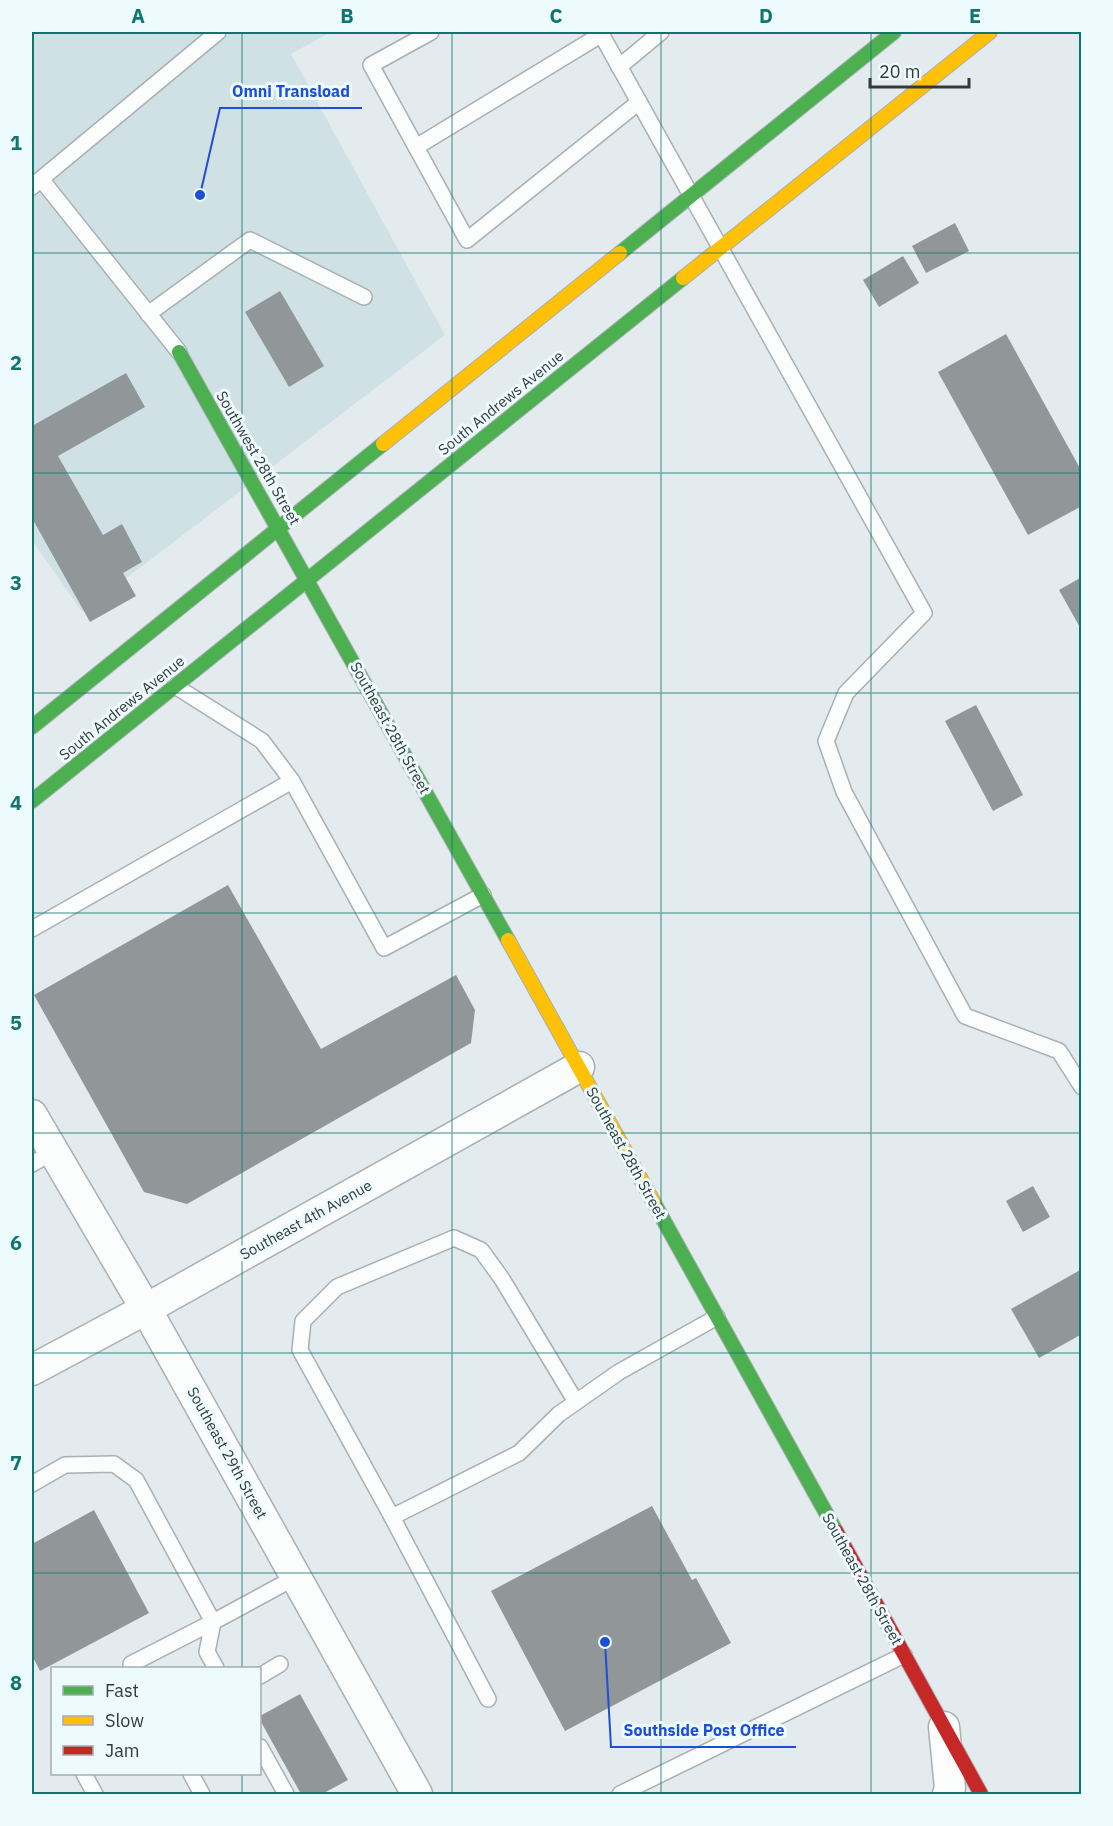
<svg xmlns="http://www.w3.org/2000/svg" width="1113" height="1826" viewBox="0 0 1113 1826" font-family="'IBM Plex Sans',sans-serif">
<rect width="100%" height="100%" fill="#e3ebee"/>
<!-- built -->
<path fill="#d0e1e6" d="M32,32H331L291,54L445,335L82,612L32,540Z"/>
<!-- building -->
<g fill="#919799">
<path d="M955,223L969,251L926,273L912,246Z"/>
<path d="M903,256L919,283L879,307L863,280Z"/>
<path d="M280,291L324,366L289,387L245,312Z"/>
<path d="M1006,334L1082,472V506L1028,535L938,372Z"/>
<path d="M126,373L145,407L58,456L103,535L122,524L142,562L123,573L136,596L90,622L32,518V426Z"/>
<path d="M1082,577V631L1059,590Z"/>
<path d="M976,705L1023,795L993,811L945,721Z"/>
<path d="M228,885L321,1049L456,975L475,1010L471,1043L187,1204L144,1192L34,995Z"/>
<path d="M1033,1186L1050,1217L1023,1232L1006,1201Z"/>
<path d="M1082,1269V1334L1039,1358L1011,1309Z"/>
<path d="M652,1506L692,1580L696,1578L731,1643L565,1731L491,1591Z"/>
<path d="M94,1510L149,1613L40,1671L32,1655V1544Z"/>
<path d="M300,1694L348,1780L322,1794H301L260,1720V1716Z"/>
</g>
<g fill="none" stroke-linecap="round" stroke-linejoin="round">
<!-- lane casing -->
<g stroke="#a9afb2" stroke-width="18">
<g id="lane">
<path d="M431,32L371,65L467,240L639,102"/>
<path d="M600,32L924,613L846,693L826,741L844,792L965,1016L1059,1051L1082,1087"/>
<path d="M619,67L661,32"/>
<path d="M416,147L602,34"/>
<path d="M41,179L218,32"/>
<path d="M32,187L41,179L179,352"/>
<path d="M148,314L250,240L364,297"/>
<path d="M175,686L262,741L292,781L384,948L483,895"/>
<path d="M32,929L292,781"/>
<path d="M32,1164L53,1152"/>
<path d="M576,1402L502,1279L481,1250L454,1238L337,1287L303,1321L300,1350L392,1517L519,1453L559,1414L619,1372L717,1317"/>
<path d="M32,1484L65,1465L114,1464L136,1480L213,1622L296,1577"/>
<path d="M392,1517L488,1699"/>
<path d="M131,1664L213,1622L207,1652L216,1668"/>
<path d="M260,1676L280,1664"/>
<path d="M260,1747L286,1794"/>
<path d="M84,1774L95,1794"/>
<path d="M191,1774L202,1794"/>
<path d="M620,1794L904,1655"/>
</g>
</g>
<!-- street casing -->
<g stroke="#a9afb2" stroke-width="33">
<g id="street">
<path d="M32,1115L146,1309L417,1794"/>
<path d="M32,1370L146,1309L579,1067"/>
<path d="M944,1727L950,1788L948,1794"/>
</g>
</g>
<!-- fast casing -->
<g stroke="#a9afb2" stroke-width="16">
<g id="fast">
<path d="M620,253L894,32"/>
<path d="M179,352L508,940"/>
<path d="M32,727L383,444"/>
<path d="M32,801L683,278"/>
<path d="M654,1203L836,1531"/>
</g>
</g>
<!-- slow casing -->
<g stroke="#a9afb2" stroke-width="16">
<g id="slow">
<path d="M683,278L990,32"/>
<path d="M383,444L620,253"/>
<path d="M508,940L654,1203"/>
</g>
</g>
<!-- jam casing -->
<g stroke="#a9afb2" stroke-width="16">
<path id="jam" d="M836,1531L981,1794"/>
</g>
<!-- lane -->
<use href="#lane" stroke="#fbfcfc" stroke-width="15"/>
<!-- street -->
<use href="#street" stroke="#fbfcfc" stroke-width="30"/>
<!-- fast -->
<use href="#fast" stroke="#4caf50" stroke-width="14"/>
<!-- slow -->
<use href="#slow" stroke="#ffc107" stroke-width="14"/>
<!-- jam -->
<use href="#jam" stroke="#c62828" stroke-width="14"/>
</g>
<!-- grid -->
<path fill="none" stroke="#0f766e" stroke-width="1.5" stroke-opacity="0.55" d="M242,32V1668M452,32V1794M661,32V1794M871,32V1794M32,253H1082M32,473H1082M32,693H1082M32,913H1082M32,1133H1082M32,1353H1082M32,1573H1082M242,1774V1794"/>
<g text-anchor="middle" stroke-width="6" stroke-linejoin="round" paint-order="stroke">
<!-- street labels -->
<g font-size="15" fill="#343a3c" stroke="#edfafe">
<text transform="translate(501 403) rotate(-39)" y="5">South Andrews Avenue</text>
<text transform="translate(258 458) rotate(60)" y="5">Southwest 28th Street</text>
<text transform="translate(122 708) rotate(-39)" y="5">South Andrews Avenue</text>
<text transform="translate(390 728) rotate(61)" y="5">Southeast 28th Street</text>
<text transform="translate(626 1153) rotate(61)" y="5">Southeast 28th Street</text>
<text transform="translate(306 1220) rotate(-29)" y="5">Southeast 4th Avenue</text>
<text transform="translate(227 1453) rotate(61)" y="5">Southeast 29th Street</text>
<text transform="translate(862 1579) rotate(61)" y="5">Southeast 28th Street</text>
</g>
</g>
<!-- callouts -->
<path fill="none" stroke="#1d4ed8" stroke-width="2" d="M200 195L220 108H362M605 1642L611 1747H796"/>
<g fill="#1d4ed8" stroke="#edfafe" stroke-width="2">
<circle cx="200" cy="195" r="6"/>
<circle cx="605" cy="1642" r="6"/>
</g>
<g font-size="16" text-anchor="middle" font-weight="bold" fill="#1d4ed8" stroke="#edfafe" stroke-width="6" stroke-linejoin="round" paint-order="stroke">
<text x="291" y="97">Omni Transload</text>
<text x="704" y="1736">Southside Post Office</text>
</g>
<!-- border -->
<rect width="1113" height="1826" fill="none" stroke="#edfafe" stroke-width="66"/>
<!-- legend -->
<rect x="51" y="1667" width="210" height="108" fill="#edfafe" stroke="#a3adb0" stroke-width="1.5"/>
<rect x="63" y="1686" width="30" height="9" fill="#4caf50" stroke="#a3adb0" stroke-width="1.5"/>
<text x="105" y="1697" font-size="18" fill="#343a3c">Fast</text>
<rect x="63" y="1716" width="30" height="9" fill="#ffc107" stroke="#a3adb0" stroke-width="1.5"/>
<text x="105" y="1727" font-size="18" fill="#343a3c">Slow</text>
<rect x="63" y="1746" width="30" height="9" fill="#c62828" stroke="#a3adb0" stroke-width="1.5"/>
<text x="105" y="1757" font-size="18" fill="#343a3c">Jam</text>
<!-- scale -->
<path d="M870 78v9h99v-9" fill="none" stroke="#343a3c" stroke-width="3"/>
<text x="879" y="78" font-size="18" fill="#343a3c" stroke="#edfafe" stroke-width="4.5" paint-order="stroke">20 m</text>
<rect x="33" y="33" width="1047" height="1760" fill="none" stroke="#0f766e" stroke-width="2"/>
<g font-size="20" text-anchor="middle" font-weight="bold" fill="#0f766e">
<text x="138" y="23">A</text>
<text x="347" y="23">B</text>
<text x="556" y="23">C</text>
<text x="766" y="23">D</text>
<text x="975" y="23">E</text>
<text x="16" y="150">1</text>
<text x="16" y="370">2</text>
<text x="16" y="590">3</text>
<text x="16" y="810">4</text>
<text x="16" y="1030">5</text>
<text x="16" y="1250">6</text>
<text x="16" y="1470">7</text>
<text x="16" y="1690">8</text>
</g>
</svg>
